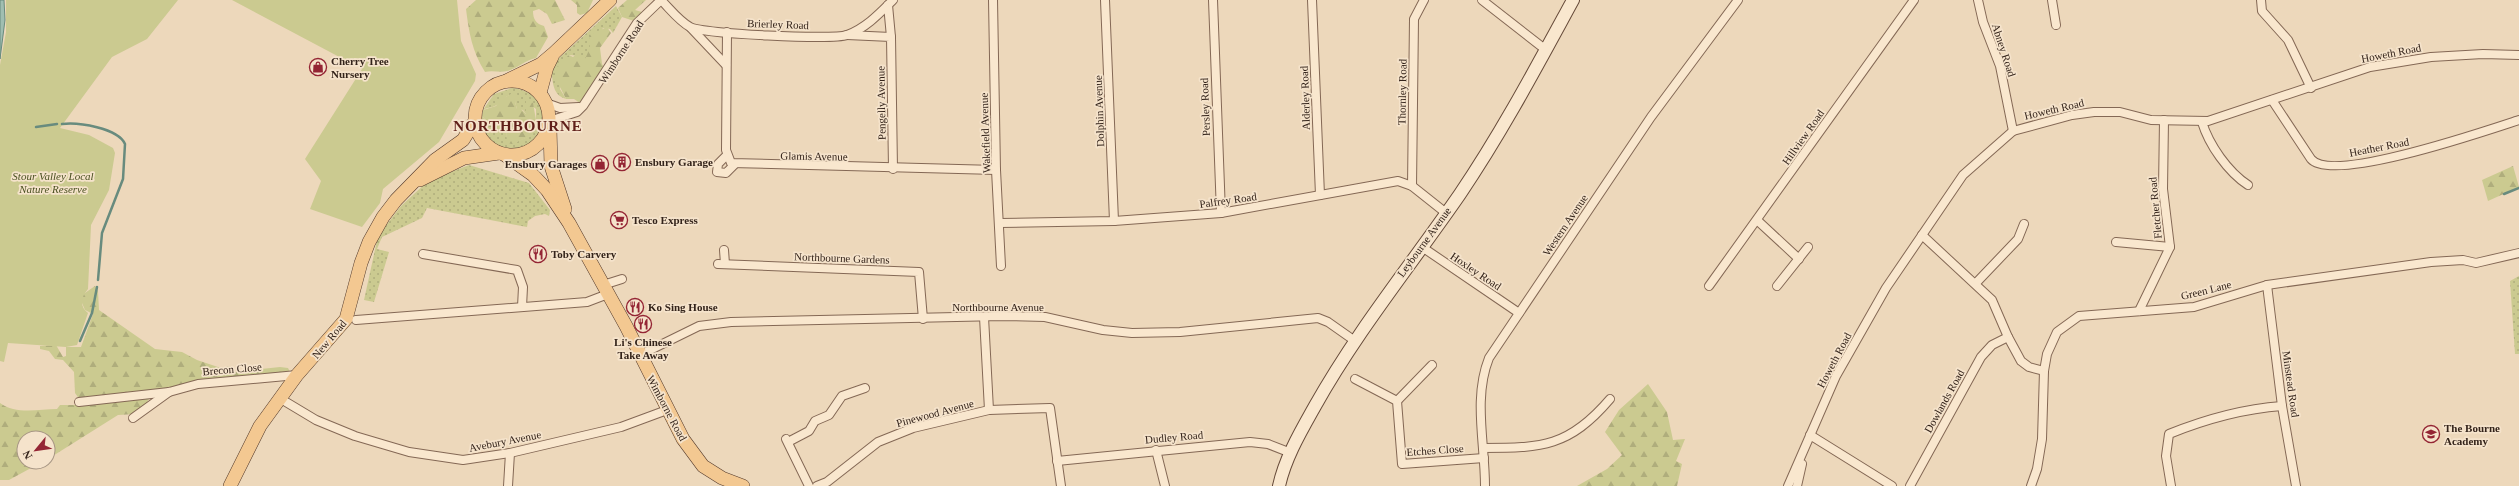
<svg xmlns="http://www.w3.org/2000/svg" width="2519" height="486" viewBox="0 0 2519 486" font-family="Georgia,serif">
<defs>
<pattern id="grass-dots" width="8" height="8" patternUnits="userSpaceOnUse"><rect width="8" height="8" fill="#cbca90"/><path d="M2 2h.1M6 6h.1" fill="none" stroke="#afad7c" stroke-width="1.8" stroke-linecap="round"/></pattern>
<pattern id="forest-firs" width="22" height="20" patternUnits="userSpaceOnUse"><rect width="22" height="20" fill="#cbca90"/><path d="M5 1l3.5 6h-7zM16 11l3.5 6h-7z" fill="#afad7c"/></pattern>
</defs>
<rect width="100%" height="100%" fill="#edd8bb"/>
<!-- grass -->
<g fill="url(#grass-dots)">
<path d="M616,6L622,17L613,33L610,29L603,28L585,60L580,56L569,55L560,89L566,99C555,96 553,87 552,76L548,75L556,61Z"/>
<path d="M512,88C524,89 534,94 540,105C562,149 482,172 482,116L488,123V126L496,132L503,126L506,128L507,138L516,142L532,135L536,120V109L526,101V114L523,110L517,109L515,102L517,94C504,94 504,101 495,106C492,108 487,107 483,110L494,94Z"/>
<path d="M469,165L529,183L550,210L549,216L545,214L535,216L528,221L527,227L427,208L422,218L382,237L377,249L389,252L374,302L364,300L378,236L401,206L428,181Z"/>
<path d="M2519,276V354H2515L2510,281Z"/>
</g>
<!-- forest -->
<g fill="url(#forest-firs)">
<path d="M476,0H555L565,20L552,24L547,14L539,9L533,11C533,19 536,24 544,26L548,37L536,58C525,60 517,69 507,71C500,73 493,70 485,72C472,51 469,33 466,9Z"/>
<path d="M571,0H593L587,13L580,15L577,13V5Z"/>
<path d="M627,0H646L635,10L642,12V15L634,21L622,17L618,8Z"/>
<path d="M607,27L611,33L600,48L602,64L605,69L580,103L574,99H566L555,77L558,65L569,55L573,57L578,52L585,59L590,48L589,35Z"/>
<path d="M511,94H517L518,98L515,102L517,109H521L526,114V100L533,103L536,120L533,135L512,144L507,143L506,128L503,126L496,132L489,133L488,123L482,116L483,110L496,106L500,100Z"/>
<path d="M2513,166L2519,187L2488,201L2482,180Z"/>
<path d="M95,286L98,291L99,310L155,349L182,352L197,360L221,368L231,366L234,372L280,367L288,368L290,372L246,377L153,396L148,400L146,407L136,414L118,415L48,459V438H24V462H42L9,480H0V403C16,415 39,409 57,409L60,405H78L80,400L75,393L74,372L63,360L55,359L49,351L40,349V346L56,345L63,357L66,356V347H81L93,314L85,310L82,303V295Z"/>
<path d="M1648,384L1667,412L1673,440L1685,439L1676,461L1682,464L1677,486H1577L1607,469L1622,455L1605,432L1619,410Z"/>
</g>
<!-- park -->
<g fill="#cbca90">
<path d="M6,0H178L147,39L112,57L60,128L89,135L113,148L115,153L109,190L91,225L88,289C81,297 79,306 88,313L77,345L66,347L8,343L4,362L0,361V65L6,32Z"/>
<path d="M232,0H457L461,41L476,74L475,81L439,142L383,189L380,203L362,227L310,209L321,181L305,159L362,69Z"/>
</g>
<!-- water -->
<path fill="#a0beb1" stroke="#688b7e" d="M0,0H4L5,20L0,59Z"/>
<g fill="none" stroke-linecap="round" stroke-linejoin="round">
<!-- stream -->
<g stroke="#688b7e" stroke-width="2.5">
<path d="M62,124C78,122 118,128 125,144L123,179L102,233L98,280"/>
<path d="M36,127L57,124"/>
<path d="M2504,194L2519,188"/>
<path d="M80,341L92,313L97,287"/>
</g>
<!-- street casing -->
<g stroke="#846855" stroke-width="10">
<g id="street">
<path d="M661,0C670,9 679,21 690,27C702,34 833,40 847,35C866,28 880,13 893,0"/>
<path d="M993,0L996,170L1001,266"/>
<path d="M1105,0L1114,221"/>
<path d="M1213,0L1221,213"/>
<path d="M1312,0L1320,195"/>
<path d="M1482,0L1546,50"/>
<path d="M1978,0L1983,22L2000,66L2013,131"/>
<path d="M2052,0L2056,25"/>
<path d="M2261,0L2262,11L2288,40L2311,88"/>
<path d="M888,5L891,37"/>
<path d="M691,28L726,65"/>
<path d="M727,32L726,150L731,163L996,170"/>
<path d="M847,35L891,37L893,169"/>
<path d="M2272,100L2311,159C2332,184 2488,130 2519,120"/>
<path d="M546,103L560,108L579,107"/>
<path d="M549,121L577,112L583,106L637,23L661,0"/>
<path d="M2202,122C2209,145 2228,172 2248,185"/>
<path d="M727,155L718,164L717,172L726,173L735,164"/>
<path d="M1412,186L1414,19L1424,0"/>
<path d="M1758,221L1799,259"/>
<path d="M1000,223L1114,221L1221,213L1398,181L1412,186L1446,213"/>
<path d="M1922,235L1992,300L2008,337L2021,361L2029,367L2044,371"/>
<path d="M2116,242L2170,247"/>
<path d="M1422,247L1519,313"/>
<path d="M724,250L725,264"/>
<path d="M423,254L517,270L523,287L522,307"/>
<path d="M718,264L919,272L923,319"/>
<path d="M1976,283L2018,239L2024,224"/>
<path d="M603,285L622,279"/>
<path d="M2267,285L2282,406L2296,486"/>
<path d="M1709,286L1914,0"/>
<path d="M1777,286L1808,247"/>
<path d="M2139,311L2170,247L2163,189L2164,120"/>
<path d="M984,317L989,410"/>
<path d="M356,320L587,302L608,294"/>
<path d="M640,355L699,326L731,322L1002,316L1045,317L1103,330L1132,333L1180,332L1318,318L1328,322L1355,341"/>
<path d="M1355,379L1397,401L1402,464L1484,458"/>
<path d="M281,399L316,420L355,436L409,452L463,460L510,453L621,427L667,410"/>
<path d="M1397,401L1432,365"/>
<path d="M79,402L169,392L198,384L297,375"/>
<path d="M133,418L169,392"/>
<path d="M1810,435L1892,486"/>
<path d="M786,439L809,486"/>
<path d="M788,442L809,431L815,421L829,415L842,396L865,388"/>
<path d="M1483,448C1542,448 1569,447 1610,399"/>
<path d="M1156,450L1165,486"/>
<path d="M1057,461L1250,442L1268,444L1291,453"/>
<path d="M508,486L510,453"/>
<path d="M817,486L827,482L878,442L913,428L989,410L1050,408L1061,486"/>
<path d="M1485,486C1485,443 1473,398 1489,358L1651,117L1738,0"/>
<path d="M1788,486L1836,376L1886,288L1963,175L2013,131L2072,115L2094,112H2120L2151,120L2208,121L2370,67L2431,57L2483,54L2519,55"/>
<path d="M1797,486L1802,464"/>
<path d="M1910,486L1981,357L1992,345L2008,337"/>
<path d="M2031,486L2037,469L2042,439L2044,371L2047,354L2057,332L2079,316L2194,307L2267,285L2431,262L2463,260L2476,263L2519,253"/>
<path d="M2171,486L2166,456L2169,434C2206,419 2241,409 2282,406"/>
</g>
</g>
<!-- secondary casing -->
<g stroke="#664a39" stroke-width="14">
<path id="secondary" d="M1279,486C1285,458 1301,431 1315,406C1357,331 1411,265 1460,194C1502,132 1537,66 1573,0"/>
</g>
<!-- primary casing -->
<g stroke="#52382a" stroke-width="14">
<g id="primary">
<path d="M506,81L541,64L554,53L610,0"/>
<circle cx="512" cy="118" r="37"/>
<path d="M540,93L547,67L552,57"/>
<path d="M550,128L551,166L565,209"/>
<path d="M505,155L533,175L547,190L569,223L626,326L683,439L703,466L722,478L743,486"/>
<path d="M420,180L464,158L499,153"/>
<path d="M230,486L260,426L297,375L346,319L361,263L369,242L383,217L396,200L435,160L463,140L475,121"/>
</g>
</g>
<!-- street -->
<use href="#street" stroke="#f9e7ce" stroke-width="8"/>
<!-- secondary -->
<use href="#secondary" stroke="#f9e7ce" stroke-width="12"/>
<!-- primary -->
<use href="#primary" stroke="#f3c891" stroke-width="13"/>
</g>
<!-- icons -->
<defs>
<g id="shop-ring" transform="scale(0.9)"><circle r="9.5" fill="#f5e3cb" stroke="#942534" stroke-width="1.5"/><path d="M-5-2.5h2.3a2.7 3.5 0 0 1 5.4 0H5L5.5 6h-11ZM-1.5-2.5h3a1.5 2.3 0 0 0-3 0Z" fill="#942534"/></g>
<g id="building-ring" transform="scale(0.9)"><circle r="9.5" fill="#f5e3cb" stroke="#942534" stroke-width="1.5"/><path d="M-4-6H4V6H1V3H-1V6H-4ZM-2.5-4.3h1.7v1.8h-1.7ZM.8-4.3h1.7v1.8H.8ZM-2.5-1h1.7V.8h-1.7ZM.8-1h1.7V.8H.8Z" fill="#942534"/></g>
<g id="supermarket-ring" transform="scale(0.9)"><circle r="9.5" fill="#f5e3cb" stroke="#942534" stroke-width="1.5"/><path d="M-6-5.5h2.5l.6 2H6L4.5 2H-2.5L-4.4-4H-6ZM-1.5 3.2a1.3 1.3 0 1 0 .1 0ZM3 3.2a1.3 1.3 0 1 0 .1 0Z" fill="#942534"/></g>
<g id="restaurant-ring" transform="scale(0.9)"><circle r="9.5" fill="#f5e3cb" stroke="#942534" stroke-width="1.5"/><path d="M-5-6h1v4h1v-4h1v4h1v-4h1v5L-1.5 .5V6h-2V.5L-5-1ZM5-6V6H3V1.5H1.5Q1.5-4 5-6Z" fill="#942534"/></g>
<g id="school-ring" transform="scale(0.9)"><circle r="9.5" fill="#f5e3cb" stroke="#942534" stroke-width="1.5"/><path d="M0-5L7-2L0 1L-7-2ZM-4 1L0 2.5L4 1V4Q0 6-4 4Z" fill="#942534"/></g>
</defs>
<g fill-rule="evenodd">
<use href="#shop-ring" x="318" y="67"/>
<use href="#building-ring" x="622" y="162"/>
<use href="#shop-ring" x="600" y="164"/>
<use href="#supermarket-ring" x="619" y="220"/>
<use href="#restaurant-ring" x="538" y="254"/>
<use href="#restaurant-ring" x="635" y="307"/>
<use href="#restaurant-ring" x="643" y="324"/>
<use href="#school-ring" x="2431" y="434"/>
</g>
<g text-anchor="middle" stroke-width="3.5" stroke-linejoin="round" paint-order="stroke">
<!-- street labels -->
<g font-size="11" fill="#33231a" stroke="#f5e3cb">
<text transform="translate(778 24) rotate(2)" y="4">Brierley Road</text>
<text transform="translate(2004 50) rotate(72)" y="4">Abney Road</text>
<text transform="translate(621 52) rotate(-57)" y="4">Wimborne Road</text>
<text transform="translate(2391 53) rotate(-11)" y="4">Howeth Road</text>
<text transform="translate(1402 92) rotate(-89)" y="4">Thornley Road</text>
<text transform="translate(1305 98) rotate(-92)" y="4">Alderley Road</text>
<text transform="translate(881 103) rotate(-91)" y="4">Pengelly Avenue</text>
<text transform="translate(1205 107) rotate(-92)" y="4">Persley Road</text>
<text transform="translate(2054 109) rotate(-13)" y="4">Howeth Road</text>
<text transform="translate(1099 111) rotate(-92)" y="4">Dolphin Avenue</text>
<text transform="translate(985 133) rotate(-92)" y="4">Wakefield Avenue</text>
<text transform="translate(1803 137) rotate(-55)" y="4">Hillview Road</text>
<text transform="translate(2379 147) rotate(-11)" y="4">Heather Road</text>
<text transform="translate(814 156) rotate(1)" y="4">Glamis Avenue</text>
<text transform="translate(1228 200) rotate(-8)" y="4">Palfrey Road</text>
<text transform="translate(2155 208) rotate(-95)" y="4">Fletcher Road</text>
<text transform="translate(1565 225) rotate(-56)" y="4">Western Avenue</text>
<text transform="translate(1424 242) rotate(-54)" y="4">Leybourne Avenue</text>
<text transform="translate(842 258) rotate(2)" y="4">Northbourne Gardens</text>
<text transform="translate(1476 271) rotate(34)" y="4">Hoxley Road</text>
<text transform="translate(2206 290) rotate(-14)" y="4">Green Lane</text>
<text x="998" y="311">Northbourne Avenue</text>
<text transform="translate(329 339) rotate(-50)" y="4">New Road</text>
<text transform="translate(1834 360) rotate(-62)" y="4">Howeth Road</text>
<text transform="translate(232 369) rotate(-5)" y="4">Brecon Close</text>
<text transform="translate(2291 384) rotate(82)" y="4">Minstead Road</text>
<text transform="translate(1944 401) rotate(-61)" y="4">Dowlands Road</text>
<text transform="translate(667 408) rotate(62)" y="4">Wimborne Road</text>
<text transform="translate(935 413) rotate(-15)" y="4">Pinewood Avenue</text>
<text transform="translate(1174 437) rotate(-5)" y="4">Dudley Road</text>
<text transform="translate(505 441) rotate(-11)" y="4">Avebury Avenue</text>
<text transform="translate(1435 450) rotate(-4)" y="4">Etches Close</text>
</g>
<!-- poi labels -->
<g font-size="11" font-weight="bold" fill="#33231a" stroke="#f5e3cb" text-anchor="start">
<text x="331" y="65">Cherry Tree<tspan x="331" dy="13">Nursery</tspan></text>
<text x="635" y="166">Ensbury Garage</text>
<text x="587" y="168" text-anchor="end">Ensbury Garages</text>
<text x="632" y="224">Tesco Express</text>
<text x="551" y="258">Toby Carvery</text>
<text x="648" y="311">Ko Sing House</text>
<text x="643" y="346" text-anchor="middle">Li's Chinese<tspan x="643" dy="13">Take Away</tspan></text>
<text x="2444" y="432">The Bourne<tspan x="2444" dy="13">Academy</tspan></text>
</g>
<!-- park labels -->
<g font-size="11" font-style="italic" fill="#4a5021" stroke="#f5e3cb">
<text x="53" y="180">Stour Valley Local<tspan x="53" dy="13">Nature Reserve</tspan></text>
</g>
<!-- district labels -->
<g font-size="15" font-weight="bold" letter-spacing="1" fill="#601f1a" stroke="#f5e3cb">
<text x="518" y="131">NORTHBOURNE</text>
</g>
</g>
<!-- north arrow -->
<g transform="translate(36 450) rotate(241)"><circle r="19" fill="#f5e3cb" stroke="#a79684"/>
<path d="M0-3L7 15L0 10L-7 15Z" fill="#942534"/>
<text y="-6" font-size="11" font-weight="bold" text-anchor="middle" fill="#33231a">N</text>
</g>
</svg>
